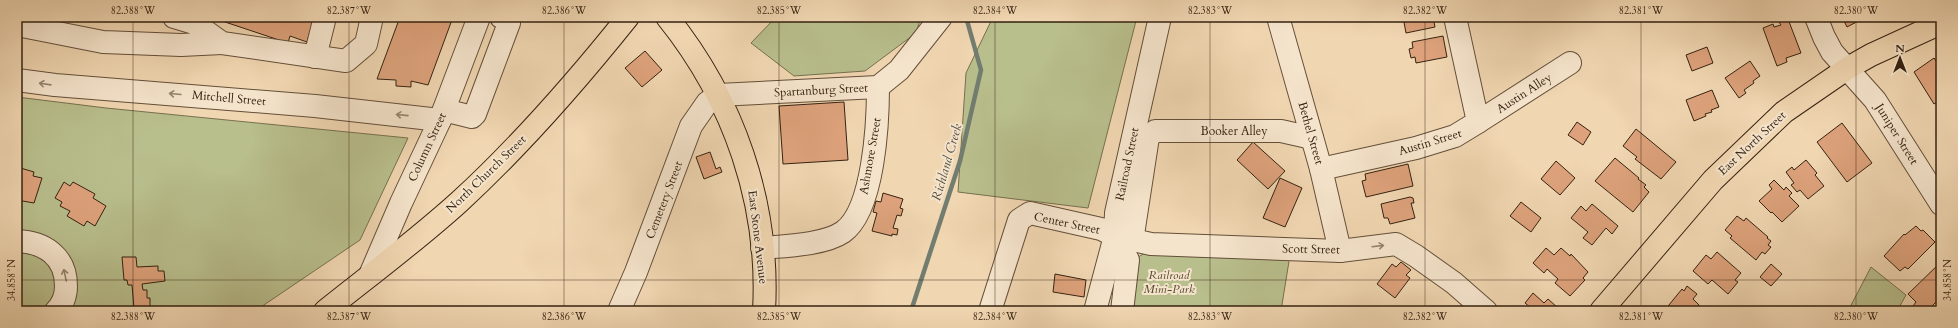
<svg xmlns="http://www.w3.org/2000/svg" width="1958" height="328" viewBox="0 0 1958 328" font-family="Cardo,serif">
<rect width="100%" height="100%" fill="#f0d6b1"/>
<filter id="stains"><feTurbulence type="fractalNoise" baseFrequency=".005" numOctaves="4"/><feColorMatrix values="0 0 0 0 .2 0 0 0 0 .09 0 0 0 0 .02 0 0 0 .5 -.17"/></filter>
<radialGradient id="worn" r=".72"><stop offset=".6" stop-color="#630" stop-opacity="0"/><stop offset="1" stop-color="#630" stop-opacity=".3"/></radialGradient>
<!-- green -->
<g fill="#b8be8c" stroke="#76704e">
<path d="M776,17H921L916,33L865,71L794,76L751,43Z"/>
<path d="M993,17H1137L1088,208L958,192L966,73Z"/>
<path d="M17,97L106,108L408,138L360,240L255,311H17Z"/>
<path d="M1145,253L1290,255L1281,311H1124L1138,257Z"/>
<path d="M1871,267L1906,295L1897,311H1848Z"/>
</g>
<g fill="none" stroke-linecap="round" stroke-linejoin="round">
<!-- stream -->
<path stroke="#727d70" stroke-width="4.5" d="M911,311L960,161L981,70L966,17"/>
</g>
<!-- building -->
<g fill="#dda27b" stroke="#352211">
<path d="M210,17H314L307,42L290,36L288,43Z"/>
<path d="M400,17H453L428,85L411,81V87L396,86V80L377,79Z"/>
<path d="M1403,17H1433L1435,27L1406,33Z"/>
<path d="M1842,17H1866L1847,27Z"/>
<path d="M1788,19L1801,53L1786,58L1787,62L1777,66L1763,28L1773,24L1774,27L1781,25L1779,22Z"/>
<path d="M1443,36L1447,57L1416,63L1415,57L1411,58L1409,49L1413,48L1412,42Z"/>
<path d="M1707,47L1713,63L1692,71L1686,55Z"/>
<path d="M645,51L662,70L642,87L625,68Z"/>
<path d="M1934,58L1941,68L1939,73L1941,76V99L1934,104L1914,72Z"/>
<path d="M1750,61L1760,76L1753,81L1754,83L1744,90L1746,93L1739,98L1725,78Z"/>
<path d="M1712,90L1719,107L1711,110L1712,112L1705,114L1706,116L1694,121L1686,100Z"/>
<path d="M844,102L848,160L783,164L779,106Z"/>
<path d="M1577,122L1591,132L1583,145L1568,135Z"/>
<path d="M1842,123L1872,163L1847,182L1817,142Z"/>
<path d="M1636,129L1676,162L1661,179L1635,159L1637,157L1623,146Z"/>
<path d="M1253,142L1285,171L1268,189L1237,160Z"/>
<path d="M710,152L716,169L720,167L722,172L704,179L696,157Z"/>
<path d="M1615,158L1639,178L1638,179L1646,185L1644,187L1649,192L1633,212L1595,181Z"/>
<path d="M1806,160L1817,173L1815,175L1824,186L1808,199L1800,190L1797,192L1791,185L1794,183L1786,172L1792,167L1794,170Z"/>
<path d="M1556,161L1575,178L1560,195L1541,179Z"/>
<path d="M1408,164L1413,186L1366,197L1362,181L1366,180L1365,174Z"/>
<path d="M17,167L34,172L33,176L42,178L34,203L17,200Z"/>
<path d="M1280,178L1302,188L1285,227L1263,218Z"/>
<path d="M1774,180L1784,190L1786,187L1792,193L1789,196L1799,206L1782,222L1772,212L1771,213L1759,201L1772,189L1769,185Z"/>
<path d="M64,182L70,186L73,182L95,194L93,198L106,206L95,226L87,221L84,226L67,216L70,211L60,206L62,202L55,198Z"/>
<path d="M883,193L903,199L900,208L903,209L901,216L897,215L893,228L898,229L897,235L892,234V236L872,231L877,213L873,212L876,201L881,202Z"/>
<path d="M1410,197L1413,198L1414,203H1411L1415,218L1390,224L1388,218H1384L1381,204Z"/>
<path d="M1521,202L1541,218L1531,232L1510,216Z"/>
<path d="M1592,204L1618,226L1612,234L1606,228L1592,245L1583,238L1588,232L1571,218L1581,206L1586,211Z"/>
<path d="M1737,216L1744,221L1746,218L1768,237L1767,238L1771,241L1768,245L1771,247L1765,254L1762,252L1756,260L1730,238L1732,236L1725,230Z"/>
<path d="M1916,226L1921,231L1923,230L1935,242L1908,269L1905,267L1900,271L1884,256L1904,234L1905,235Z"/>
<path d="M1546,248L1554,255L1561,248L1570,256L1571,254L1588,272L1583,278L1585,280L1570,296L1555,283L1558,279L1547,269L1544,273L1533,263Z"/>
<path d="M1717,252L1741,273L1735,280L1738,282L1728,294L1712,280L1708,284L1693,271L1706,255L1711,259Z"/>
<path d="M122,257H136L137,267L158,266V271H164L165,281L142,284L143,290H147V298H150V307L134,308L132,285H128L127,280H124Z"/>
<path d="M1401,262L1411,270L1406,275L1410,278L1395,298L1377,284L1392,264L1396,267Z"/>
<path d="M1941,262V297L1927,311H1918L1913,306L1916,302L1908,294Z"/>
<path d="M1771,264L1782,274L1771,286L1760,277Z"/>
<path d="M1055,274L1086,280L1084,297L1053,292Z"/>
<path d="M1687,286L1697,294L1693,299L1699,305L1697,308L1701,311H1664L1682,289L1684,291Z"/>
<path d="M1533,293L1544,303L1548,299L1558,308L1556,311H1528L1531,308L1525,303Z"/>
</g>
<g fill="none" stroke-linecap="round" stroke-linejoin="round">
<!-- minor casing -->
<g stroke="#644f39" stroke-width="24">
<g id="minor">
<path d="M174,17L194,23L222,43L346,61L366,44L372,17"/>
<path d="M1278,17L1321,169L1340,251"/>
<path d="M1816,17L1824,37L1832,52L1875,100L1941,204"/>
<path d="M17,25L103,42L181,45L222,43"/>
<path d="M315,57L325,17"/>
<path d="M17,80L55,85L315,106L440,120"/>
<path d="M444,110L472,117L475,114L509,23L508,20L501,17"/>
<path d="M1478,122L1570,63"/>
<path d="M1321,169L1416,148L1455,136L1478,122L1455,17"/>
<path d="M1115,236L1128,260L1122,311"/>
<path d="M17,241C44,242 66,256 66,286C66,295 63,304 56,311"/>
<path d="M1132,241L1148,137L1155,131H1281L1312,138"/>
<path d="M762,248C784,246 824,245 843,232C874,210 878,122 878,87"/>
<path d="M370,275L401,203L440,120L479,17"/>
<path d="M619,311L636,272L691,126L707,103L718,95L878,87L899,70L941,17"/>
<path d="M990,311L1019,220L1030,213L1101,229L1115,236L1151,244L1340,251L1396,244L1416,256L1454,283L1486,311"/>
<path d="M1095,311L1115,236L1116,213L1160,17"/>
</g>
</g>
<!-- major casing -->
<g stroke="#352211" stroke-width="24">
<g id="major">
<path d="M325,311C370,275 416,241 459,202C520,146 576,82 628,17"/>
<path d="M1601,311L1713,180L1784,112L1848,68L1871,55L1941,23"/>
</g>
</g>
<!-- highway casing -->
<g stroke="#352211" stroke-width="24">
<path id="highway" d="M667,17C734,100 770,204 764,311"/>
</g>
<!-- minor -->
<use href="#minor" stroke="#f5e4cc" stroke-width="22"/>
<!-- major -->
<use href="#major" stroke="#f0d6b1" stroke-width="22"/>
<!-- highway -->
<use href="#highway" stroke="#f0d6b1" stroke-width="22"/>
</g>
<!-- one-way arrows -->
<defs><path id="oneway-shaft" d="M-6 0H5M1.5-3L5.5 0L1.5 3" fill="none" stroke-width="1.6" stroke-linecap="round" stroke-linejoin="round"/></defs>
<g stroke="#95836e">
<use href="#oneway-shaft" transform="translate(45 84) rotate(-172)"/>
<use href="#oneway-shaft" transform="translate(175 94) rotate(-175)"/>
<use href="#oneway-shaft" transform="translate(402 115) rotate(-174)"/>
<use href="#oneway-shaft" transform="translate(1378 246) rotate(-7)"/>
<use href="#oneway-shaft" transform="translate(65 275) rotate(-102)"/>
</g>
<!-- ticks -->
<path fill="none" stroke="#352211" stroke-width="1" stroke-opacity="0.45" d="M133,17V311M349,17V311M564,17V311M779,17V311M995,17V311M1210,17V311M1425,17V311M1641,17V311M1856,17V311M17,19H1941M17,280H1941"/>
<g text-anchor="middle" stroke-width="4" stroke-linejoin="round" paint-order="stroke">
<!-- street labels -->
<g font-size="12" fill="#352211" stroke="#f5e4cc">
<text transform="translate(821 90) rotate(-3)" y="4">Spartanburg Street</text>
<text transform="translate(1524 93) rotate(-33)" y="4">Austin Alley</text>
<text transform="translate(229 98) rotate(5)" y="4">Mitchell Street</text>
<text x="1234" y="135">Booker Alley</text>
<text transform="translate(1311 133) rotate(74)" y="4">Bethel Street</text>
<text transform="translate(1897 134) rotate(58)" y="4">Juniper Street</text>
<text transform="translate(1430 142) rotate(-17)" y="4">Austin Street</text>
<text transform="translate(1752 143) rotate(-43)" y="4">East North Street</text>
<text transform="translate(427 147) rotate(-65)" y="4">Column Street</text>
<text transform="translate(870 156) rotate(-80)" y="4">Ashmore Street</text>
<text transform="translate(1127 164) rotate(-78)" y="4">Railroad Street</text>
<text transform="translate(486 174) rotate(-44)" y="4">North Church Street</text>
<text transform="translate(664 200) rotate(-69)" y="4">Cemetery Street</text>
<text transform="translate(1067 223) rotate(12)" y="4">Center Street</text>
<text transform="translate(758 237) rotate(83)" y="4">East Stone Avenue</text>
<text transform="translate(1311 249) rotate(1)" y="4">Scott Street</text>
</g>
<!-- park labels -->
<g font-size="12" font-style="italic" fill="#564930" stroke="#f5e4cc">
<text x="1169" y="279">Railroad<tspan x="1169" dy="14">Mini-Park</tspan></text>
</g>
<!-- water labels -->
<g font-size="13" font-style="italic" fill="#544f41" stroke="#f5e4cc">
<text transform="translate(946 162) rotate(-74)" y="5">Richland Creek</text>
</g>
</g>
<!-- margin -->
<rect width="1958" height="328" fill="none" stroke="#f0d6b1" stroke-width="44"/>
<!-- north arrow -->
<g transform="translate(1900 58)" stroke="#f5e4cc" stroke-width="3" paint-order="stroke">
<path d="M0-3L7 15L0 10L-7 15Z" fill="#352211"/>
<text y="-6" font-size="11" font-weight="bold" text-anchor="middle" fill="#352211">N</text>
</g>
<rect x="22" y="22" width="1914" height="284" fill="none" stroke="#352211" stroke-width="1.5"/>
<g font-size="10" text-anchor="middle" fill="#352211">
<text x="133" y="14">82.388°W</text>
<text x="349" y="14">82.387°W</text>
<text x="564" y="14">82.386°W</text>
<text x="779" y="14">82.385°W</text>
<text x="995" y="14">82.384°W</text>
<text x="1210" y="14">82.383°W</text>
<text x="1425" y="14">82.382°W</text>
<text x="1641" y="14">82.381°W</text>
<text x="1856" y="14">82.380°W</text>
<text transform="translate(11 280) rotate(-90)" y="4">34.858°N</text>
<text transform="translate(1947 280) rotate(-90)" y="4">34.858°N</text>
<text x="133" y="320">82.388°W</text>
<text x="349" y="320">82.387°W</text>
<text x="564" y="320">82.386°W</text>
<text x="779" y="320">82.385°W</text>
<text x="995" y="320">82.384°W</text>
<text x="1210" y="320">82.383°W</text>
<text x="1425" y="320">82.382°W</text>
<text x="1641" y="320">82.381°W</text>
<text x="1856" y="320">82.380°W</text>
</g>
<rect width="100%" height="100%" filter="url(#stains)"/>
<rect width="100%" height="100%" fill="url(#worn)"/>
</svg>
